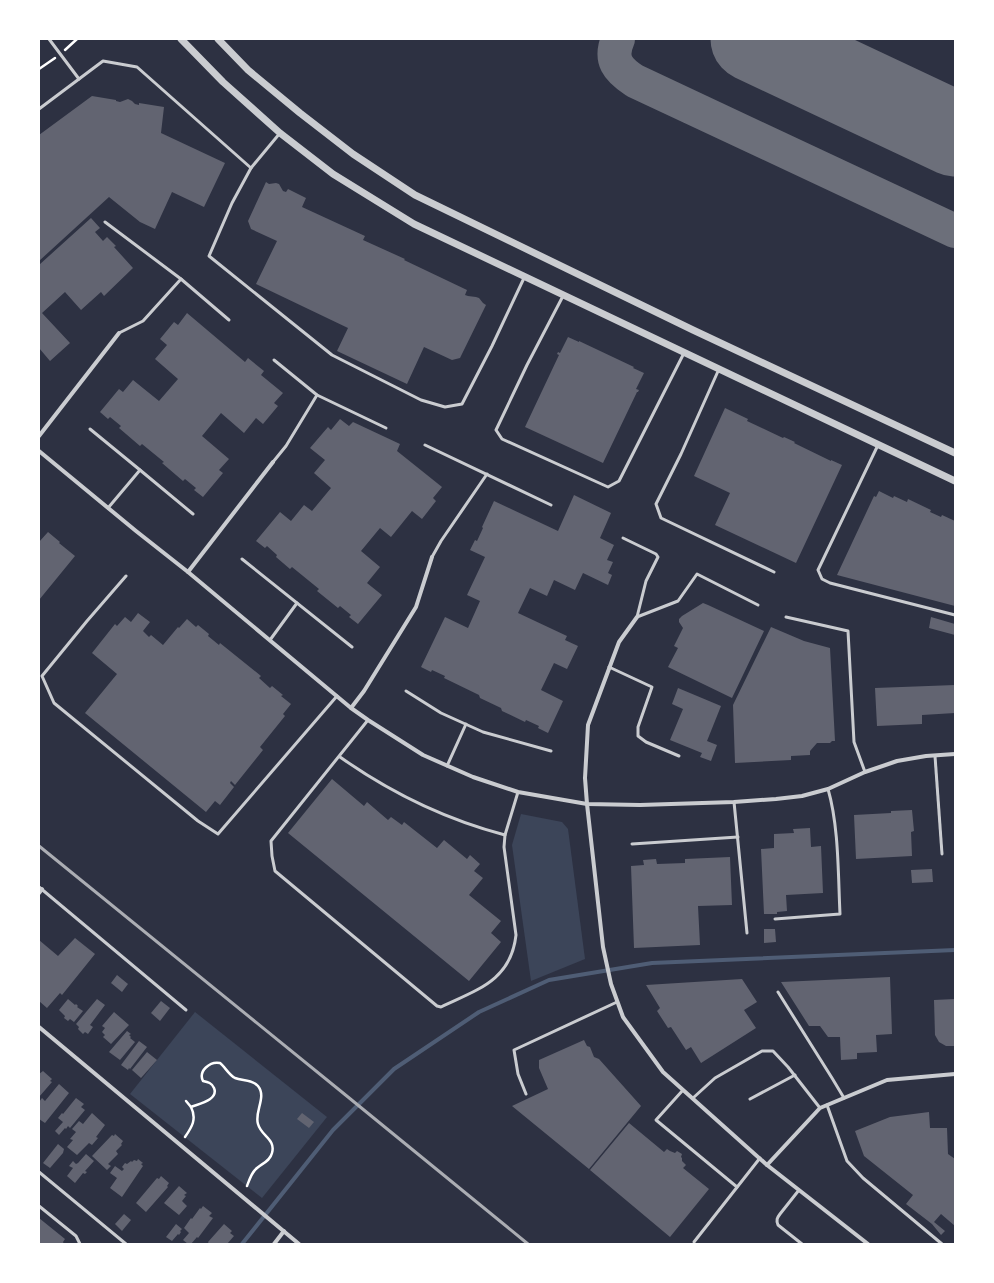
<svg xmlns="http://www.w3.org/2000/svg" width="994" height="1283" viewBox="0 0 994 1283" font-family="'Source Sans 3',sans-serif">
<rect width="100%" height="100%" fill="#2d3142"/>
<!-- green -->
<g fill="#3c4559">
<path d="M521,814L562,822L568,829L585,959L531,981L512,845Z"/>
<path d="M195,1012L327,1117L262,1198L130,1094Z"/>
</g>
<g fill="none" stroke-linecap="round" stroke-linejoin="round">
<!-- stream -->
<path stroke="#4f5d75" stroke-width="4" d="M242,1244L333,1130L394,1069L479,1012L549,980L652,963L955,950"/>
<!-- taxiway -->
<path stroke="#6c6f7a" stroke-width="34" d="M618,39C609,60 618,70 635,81L955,231"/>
<!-- runway -->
<path stroke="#6c6f7a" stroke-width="85" d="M753,39L955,134"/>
</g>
<!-- building -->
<g fill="#626471">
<path d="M92,96L116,100V101L120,102L128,99L132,101L135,104L139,105V103L164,107L161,133L225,163L204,207L172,192L155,229L140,222L109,197L39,261V135Z"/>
<path d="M266,182L269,184L276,183L279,184L283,191L286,192L288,189L306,198L302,207L365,236L363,240L405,259L404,260L467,290L465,295L468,296L476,297L479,298L483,303L486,305L460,358L452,360L424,347L407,384L337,351L348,328L256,284L277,241L251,229L248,221Z"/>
<path d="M91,218L100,228L95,232L103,241L107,237L116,246L114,247L133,268L104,296L101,292L81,310L65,292L42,313L70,343L50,361L39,348V265Z"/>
<path d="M187,313L245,362L248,358L264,371L261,375L283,393L274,403L278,406L263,424L256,418L244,433L221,413L202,436L229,459L219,470L223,473L203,497L194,490L196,488L185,479L183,481L162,463L164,462L142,444L140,446L119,428L121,426L110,417L108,419L100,412L119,389L123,392L133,380L159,401L178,379L155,359L167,345L160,339L174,322L178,325Z"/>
<path d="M568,337L579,342V341L634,367L633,368L644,373L636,389L639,390L638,392H637L603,463L525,427L559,355L557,354L558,352L560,353Z"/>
<path d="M725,408L748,419L747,421L783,438L784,437L795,442L794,443L831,461V460L842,465L796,563L715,525L730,493L694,476Z"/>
<path d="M340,419L349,426L353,422L400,444L397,451L442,487L433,498L436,501L422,519L412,511L391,537L380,528L361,551L380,567L367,583L382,595L358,624L349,617L351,615L340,606L338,608L317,591L319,589L292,567L290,569L276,557L277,555L267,546L265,548L256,541L280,512L291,521L304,505L312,511L331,488L314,473L325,460L310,448L328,427L331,430Z"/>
<path d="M879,491L893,498L894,496L907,502L908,499L931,510L930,512L941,517L942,515L955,521V606L837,575L874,496L876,497Z"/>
<path d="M574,495L611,513L600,538L614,545L607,560L613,562L608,573L612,575L608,585L583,573L575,590L554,580L547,596L530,588L518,613L567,636L565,640L578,646L567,669L554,663L541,690L563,701L548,733L538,728L539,726L526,720L525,722L502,711L501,708L480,698L479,695L444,678L445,676L432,670L431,672L421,667L445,617L468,628L480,601L467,595L485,557L470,550L475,540L477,541L483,528L482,527L494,501L558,531Z"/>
<path d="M48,532L60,542L59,543L75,556L39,600V542Z"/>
<path d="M703,603L708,605L764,631L732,698L668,667L678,648L674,646L683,628L679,622V619L682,616Z"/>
<path d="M138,613L150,622L143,631L149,637L151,635L163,645L178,627L179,628L187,619L196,627L198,625L209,634L208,636L219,645L220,643L261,676L259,678L270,688L272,686L283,695L281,696L291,704L283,714L285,716L260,747L263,750L235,785L231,781L230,783L234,787L220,805L215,801L206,812L85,713L117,674L92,653L115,624L117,626L125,617L131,622Z"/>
<path d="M931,617L955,624V635L929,628Z"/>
<path d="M771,627L804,641L830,648L835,741H832L830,743H817L810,751V755L791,756V760L735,763L733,705Z"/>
<path d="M955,685V713L922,715V724L877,726L875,688Z"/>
<path d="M678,688L721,706L707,741L717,745L711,761L700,757L702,753L670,740L683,709L672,704Z"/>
<path d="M332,779L364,806L367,802L388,820L391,817L402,825L404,822L437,848L444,840L467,859L470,855L480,864L474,871L483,878L469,895L501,921L491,933L501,942L469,981L288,833Z"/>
<path d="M912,810L914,831L911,832L912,856L856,859L854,815L891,813V811Z"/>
<path d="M810,828L811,847L821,846L823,893L786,895L787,911L777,912V914H764L761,849L774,848V834L794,833L793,829Z"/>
<path d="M730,857L732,905L698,906L700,945L634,948L631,866L644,865L643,860L656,859L657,864L685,863V859Z"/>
<path d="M932,869L933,882L912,883L911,870Z"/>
<path d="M764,929H775L776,942L764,943Z"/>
<path d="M75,938L95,954L62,995L60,993L47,1008L39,1001V940L58,956Z"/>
<path d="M117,975L128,984L122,992L111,983Z"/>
<path d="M890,977L892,1034L876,1035L877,1052L857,1053V1059L841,1060L840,1037H828L820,1026H809L781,982Z"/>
<path d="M742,979L757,1002L744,1010L756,1028L701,1063L691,1047L686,1050L671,1027L668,1028L657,1011L660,1008L646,985Z"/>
<path d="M68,999L75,1005L76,1004L78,1006L77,1007L83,1011L74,1022L70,1019L68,1021L64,1018L65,1016L59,1010Z"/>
<path d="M97,999L105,1005L90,1025L93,1027L88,1034L85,1032L83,1034L78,1029L79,1027L76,1024Z"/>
<path d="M955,999V1046H946L939,1042L935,1035L934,1000Z"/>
<path d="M161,1001L170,1008L160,1021L151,1013Z"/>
<path d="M114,1012L129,1025L111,1044L103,1037L105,1035L102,1032L105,1028L102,1026Z"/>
<path d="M127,1031L131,1034L129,1035L131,1037L130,1038L135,1042L120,1060L109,1052Z"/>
<path d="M584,1040L587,1046L590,1047L594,1057L599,1059L641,1106L589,1169L512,1106L548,1089L539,1068V1060Z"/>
<path d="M139,1041L147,1047L130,1069L129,1068L128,1070L121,1065Z"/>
<path d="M147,1052L157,1060L141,1078L132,1070Z"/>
<path d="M43,1071L52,1079L50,1081L52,1082L39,1097V1074Z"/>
<path d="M59,1084L69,1093L45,1123L39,1119V1102L42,1098L45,1101Z"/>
<path d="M76,1098L84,1104L81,1107L85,1110L70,1128L68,1126L66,1129L65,1128L59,1135L55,1131L63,1122L58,1118L62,1113L63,1114Z"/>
<path d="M929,1112L930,1128H947L948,1154L955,1159V1226L941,1214L934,1222L945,1231L941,1235L932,1224L906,1204L913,1195L864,1156L855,1131L890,1117Z"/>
<path d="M92,1113L105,1125L96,1137L98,1138L92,1145L89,1143L77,1155L67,1147L73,1140L70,1139L76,1132L72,1129L79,1121L83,1124Z"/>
<path d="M302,1113L314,1122L309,1128L297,1119Z"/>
<path d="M629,1123L664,1152L667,1149L670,1151L675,1153L677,1151L682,1154L681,1157L682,1158V1161L686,1165L683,1168L709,1189L670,1237L590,1170Z"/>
<path d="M115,1134L123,1141L121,1144L122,1145L116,1151L118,1154L108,1164L111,1166L107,1170L92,1156L112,1135L114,1136Z"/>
<path d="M58,1144L64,1149L63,1153L50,1168L43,1163Z"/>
<path d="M86,1154L94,1161L85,1171L87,1172L85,1174L83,1173L75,1183L67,1176L73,1168L69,1166L73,1161L76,1164L78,1163Z"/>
<path d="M138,1159L143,1163L141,1164L143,1166L122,1197L110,1188L117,1178L110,1173L115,1166L122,1171L124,1169L122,1167L125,1163L127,1164L131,1161L132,1162L134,1160L137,1161Z"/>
<path d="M161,1176L169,1183L167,1186L168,1187L146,1212L136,1203L157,1178L159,1179Z"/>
<path d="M179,1186L187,1193L184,1195L186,1196L182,1201L187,1206L179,1215L164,1203Z"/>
<path d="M203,1206L212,1213L209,1216L213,1218L198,1238L197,1237L191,1244H188L183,1240L189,1233L184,1228L191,1218L192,1219L200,1208L201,1209Z"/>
<path d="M124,1214L131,1220L122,1231L115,1224Z"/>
<path d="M39,1218L65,1239L63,1242L64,1244H40L39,1243Z"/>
<path d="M176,1224L182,1229L180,1231L181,1232L179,1235L178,1234L172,1241L166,1237Z"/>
<path d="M224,1224L232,1231L230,1233L234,1236L227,1244H209L208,1242Z"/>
</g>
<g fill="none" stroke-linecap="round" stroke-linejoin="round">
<!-- path -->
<g stroke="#fff" stroke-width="2.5">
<path d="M65,50L77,39"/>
<path d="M39,69L55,58"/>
<path d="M186,1101L191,1107"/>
<path d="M185,1137C192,1127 197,1119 191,1107C198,1104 219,1100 214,1088C212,1083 208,1082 203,1081C198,1071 210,1061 220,1063C225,1067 229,1075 235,1078C242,1081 252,1079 258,1086C267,1097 254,1112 258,1124C261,1136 276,1139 272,1153C270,1162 260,1164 255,1170C251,1174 249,1181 247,1186"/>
</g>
<!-- service -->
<g stroke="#caccd0" stroke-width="3">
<path d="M49,39L79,79"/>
<path d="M39,109L103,61L137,67L251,168L232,203L209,256L332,355L421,400L445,407L462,404L492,346L524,278"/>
<path d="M251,168L280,133"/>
<path d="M105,222L181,279L143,321L119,333"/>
<path d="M181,279L229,320"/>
<path d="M563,296L527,365L496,430L502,439L608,487L619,481L684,353"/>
<path d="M274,360L317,395L386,428"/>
<path d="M719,369L681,454L656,504L661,518L774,572"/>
<path d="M90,429L140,470"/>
<path d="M425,445L551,505"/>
<path d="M878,445L818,570L822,579L830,583L955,615"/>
<path d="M273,462L286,446L317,395"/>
<path d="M108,508L140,470L193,514"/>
<path d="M623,538L656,554L658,557L646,581L637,617"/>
<path d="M432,557L441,541L487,474"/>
<path d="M242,559L352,647"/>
<path d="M126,576L87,621L42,676L54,703L198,821L218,834L337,696"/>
<path d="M637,617L678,601L697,574L758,605"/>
<path d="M786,617L848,631L854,742L865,772"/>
<path d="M270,640L297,603"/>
<path d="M609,667L652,687L638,727V736L646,742L679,756"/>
<path d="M406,691L441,713L483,732L551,751"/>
<path d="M368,720L271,841L272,856L275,871L437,1006L441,1007C476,990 511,981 516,935L504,847L505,835L518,792"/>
<path d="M935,756L942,854"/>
<path d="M340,757C391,793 444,819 505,835"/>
<path d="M447,766L466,724"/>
<path d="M734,802L747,933"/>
<path d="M632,844L738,837"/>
<path d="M39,887L186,1010"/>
<path d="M775,919L840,914C838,874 839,827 828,789"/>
<path d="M778,992L832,1078L844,1098"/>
<path d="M683,1090L656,1120L737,1187"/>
<path d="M526,1094L518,1074L514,1050L617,1002"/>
<path d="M693,1098L715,1078L762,1051H773L788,1067L820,1108"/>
<path d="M750,1099L795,1075"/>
<path d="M827,1105L847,1161L863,1178L942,1244"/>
<path d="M39,1172L126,1244"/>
<path d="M799,1190L780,1214C777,1218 776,1220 778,1225L802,1244"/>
<path d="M39,1206L76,1236L80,1244"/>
<path d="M694,1242L760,1158"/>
</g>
<!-- minor -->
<g stroke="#caccd0" stroke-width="4">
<path d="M39,436L119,333"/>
<path d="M39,451L136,531L188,572L351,708L368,720L423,755L473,777L518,792L587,804L640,805L734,802L776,799L802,796L828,789L865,772L897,761L926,756L955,754"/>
<path d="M188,572L273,462"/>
<path d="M637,617L619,642L588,725L585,778L587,804L603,947L611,984L623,1017L663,1072L767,1165L868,1244"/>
<path d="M351,708L364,691L416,607L432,557"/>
<path d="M39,893L42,889"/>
<path d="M39,1027L299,1244"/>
<path d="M767,1165L820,1108L887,1080L955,1074"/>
<path d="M274,1244L284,1231"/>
</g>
<!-- tertiary -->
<g stroke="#caccd0" stroke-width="7">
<path d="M181,39L223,82L280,133L333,174L414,224L955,481"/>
<path d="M218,39L248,70L300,113L353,154L415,195L693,330L955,453"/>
</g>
<!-- rail -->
<path stroke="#abadb3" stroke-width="3" d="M39,846L348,1097L528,1244"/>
</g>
<!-- border -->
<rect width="994" height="1283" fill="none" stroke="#ffffff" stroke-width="80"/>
</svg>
